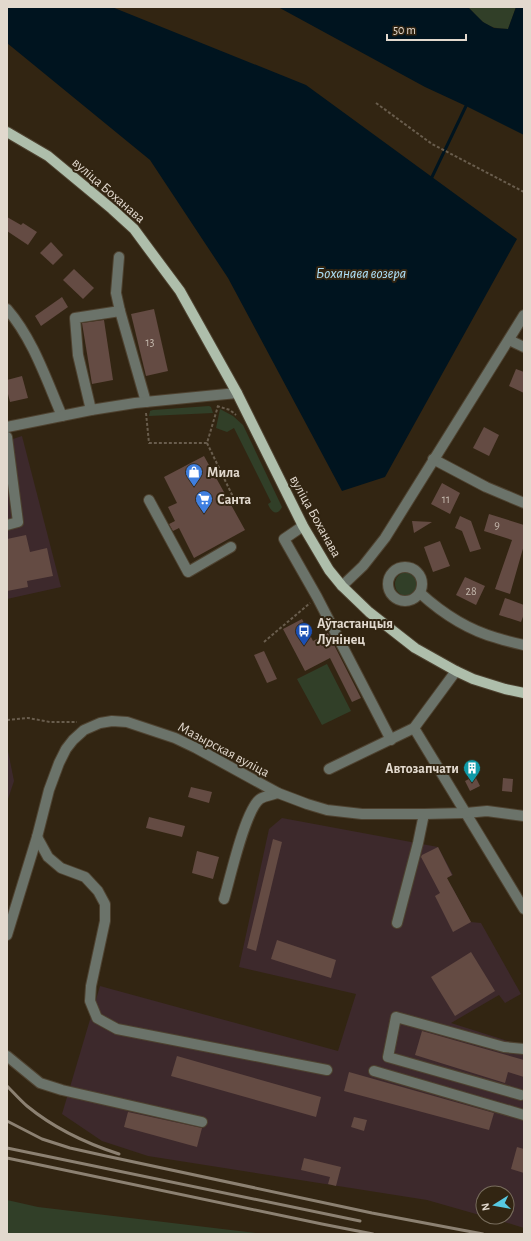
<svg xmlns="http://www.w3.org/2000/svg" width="531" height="1241" viewBox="0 0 531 1241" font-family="'Alegreya Sans',sans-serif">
<rect width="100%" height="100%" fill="#322512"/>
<!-- industrial -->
<g fill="#3d292c">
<path d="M22,436L61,587L7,599V441Z"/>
<path d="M7,746L14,781L7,802Z"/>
<path d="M282,818L438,847L453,875L444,879L449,888L452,887L471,922L481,923L521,994L505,1003L499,995L451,1023L520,1045L517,1052L524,1054V1228L488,1217H507V1193H483V1216L427,1200L148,1156L102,1141L62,1114L100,986L338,1051L356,994L239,967L269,829Z"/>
</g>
<!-- green -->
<g fill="#313f28">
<path d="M468,7H516L508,29C485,28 484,23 468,7Z"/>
<path d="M209,406L211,407L213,413L149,416L150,411L153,410Z"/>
<path d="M220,409L233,416L243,425L282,507C277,517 271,512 268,504L271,502L234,428L227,432L216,428Z"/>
<circle cx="407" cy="584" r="12"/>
<path d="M327,664L351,711L322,725L297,679Z"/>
<path d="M7,1200L38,1207L265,1234H7Z"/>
</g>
<!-- water -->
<g fill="#00141f">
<path d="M7,7H112L306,85L517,239L385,477L342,491L228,278L150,160L7,43Z"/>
<path d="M278,7H468L483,22L494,28L508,29L516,7H524V135L466,106L425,87Z"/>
</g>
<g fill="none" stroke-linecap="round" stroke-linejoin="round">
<!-- stream -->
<path stroke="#00141f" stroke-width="3" d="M432,177L466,106"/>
</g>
<!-- building -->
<g fill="#644b43">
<path d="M7,217L21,225L23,223L37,232L28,245L7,231Z"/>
<path d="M51,242L63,255L53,265L40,253Z"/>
<path d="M74,269L94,288L83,299L63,280Z"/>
<path d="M62,297L68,307L41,326L35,316Z"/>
<path d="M154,309L168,371L146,376L131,314Z"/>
<path d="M104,320L113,380L92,384L82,323Z"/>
<path d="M516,369L524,372V393L509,386Z"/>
<path d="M22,376L28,398L10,402L7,390V380Z"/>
<path d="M484,427L499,435L489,456L473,448Z"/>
<path d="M204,456L245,530L194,558L179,528L173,531L169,524L175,521L168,507L177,503L164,477Z"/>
<path d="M442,483L460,493L450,514L431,504Z"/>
<path d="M489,514L524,525V545L510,594L495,589L512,540L484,531Z"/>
<path d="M460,516L471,521L481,549L470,552L462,531L455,528Z"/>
<path d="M412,521L432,522L414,533Z"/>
<path d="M26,535L30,552L47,548L53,576L27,581L28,587L7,591V539Z"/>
<path d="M440,541L450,566L433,572L424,547Z"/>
<path d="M465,577L485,586L476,605L456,595Z"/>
<path d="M505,598L524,605V614L521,622L499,615Z"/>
<path d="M302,619L313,641L328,633L361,698L352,702L330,658L305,671L283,629Z"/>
<path d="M264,651L277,679L267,683L254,655Z"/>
<path d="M475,776L480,786L470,791L465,781Z"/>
<path d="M503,778L513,779L512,792L502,791Z"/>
<path d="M191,787L212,792L209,803L188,797Z"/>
<path d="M149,817L185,826L182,837L146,828Z"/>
<path d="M273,839L282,842L256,951L247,948Z"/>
<path d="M438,847L452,875L447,878L471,922L453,932L435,896L440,893L421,857L422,855Z"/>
<path d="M197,851L219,857L213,879L192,873Z"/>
<path d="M277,940L336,960L331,978L271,959Z"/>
<path d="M471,952L495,991L455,1016L431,977Z"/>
<path d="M422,1031L524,1060V1077L508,1072L505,1083L415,1055Z"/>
<path d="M177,1056L321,1097L316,1117L171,1076Z"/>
<path d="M349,1072L494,1113L489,1130L344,1091Z"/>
<path d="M128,1112L202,1128L197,1147L124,1127Z"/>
<path d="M354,1117L367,1120L364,1131L351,1127Z"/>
<path d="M517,1147L524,1149V1173L511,1169Z"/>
<path d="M304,1158L341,1167L336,1186L328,1184L330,1177L301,1170Z"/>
</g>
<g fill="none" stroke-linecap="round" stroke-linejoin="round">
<!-- minor casing -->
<g stroke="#4e4230" stroke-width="12">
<g id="minor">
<path d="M119,257L116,293L120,311"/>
<path d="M7,309C33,339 46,379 62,416"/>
<path d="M509,340L524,347"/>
<path d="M91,410L78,355L75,318L120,311L146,402"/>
<path d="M7,427L91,410L135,403L237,393"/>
<path d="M7,437L18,522L7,525"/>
<path d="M433,459L486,487L524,503"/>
<path d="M149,500L188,572L231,547"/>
<path d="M303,526L284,539L317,597L391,740"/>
<circle cx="405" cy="584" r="17"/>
<path d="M342,586L363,566L385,538L524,315"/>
<path d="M420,593C442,613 468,630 497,638C506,641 515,643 524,645"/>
<path d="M414,728L524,909"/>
<path d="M329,769L414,728L456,671"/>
<path d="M37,837L48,857L61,868L85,877L98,891L105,904V921L91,986L90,1001L97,1018L117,1029L327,1070"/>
<path d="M224,899C230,879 245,810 260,799C264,796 272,795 278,793"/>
<path d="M397,923L418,843L424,814"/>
<path d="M7,935L37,837L49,790L59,763L66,749L73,740L84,730L100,723L112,721L127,722L175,738L196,748L278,793L307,804L327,810L362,814H424L466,813L487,811L524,816"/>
<path d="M7,1056L40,1083L62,1090L202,1122"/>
<path d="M374,1071L524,1115"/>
<path d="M521,1095L388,1057L396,1017L504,1047L524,1049"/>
</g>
</g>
<!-- major casing -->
<g stroke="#4e4230" stroke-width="12">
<path id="major" d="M7,132L48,156L112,209L134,229L148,248L180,291L237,393L303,526L329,570L342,586L369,612L415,648L456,671L473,679L505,689L524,693"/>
</g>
<!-- path -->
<g stroke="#695d4d" stroke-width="2" stroke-dasharray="3 2" stroke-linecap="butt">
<path d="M376,103L432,144L524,192"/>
<path d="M217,406L230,410L236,415"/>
<path d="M146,413L149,443H207L218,406"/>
<path d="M207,443L236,503"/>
<path d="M264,642L310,603"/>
<path d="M7,720L28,718L50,722H77"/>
</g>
<!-- minor -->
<use href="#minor" stroke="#6b736a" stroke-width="10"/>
<!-- major -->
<use href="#major" stroke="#aebeab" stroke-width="10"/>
<!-- rail -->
<g stroke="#8c8172" stroke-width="3">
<path d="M7,1086C13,1092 20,1100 27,1106C55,1129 85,1143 119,1154"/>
<path d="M7,1121L42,1139L70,1148L106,1156L372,1213L483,1234"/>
<path d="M7,1148L360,1221"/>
<path d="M7,1158L322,1224L373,1234"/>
</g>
</g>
<!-- icons -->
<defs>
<g id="shop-pin" transform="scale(0.9)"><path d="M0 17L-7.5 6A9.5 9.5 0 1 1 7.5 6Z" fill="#3f7fe0" stroke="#322512"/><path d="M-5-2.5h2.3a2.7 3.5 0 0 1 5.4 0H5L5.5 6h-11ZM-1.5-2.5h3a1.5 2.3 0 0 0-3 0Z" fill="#fff"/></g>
<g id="supermarket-pin" transform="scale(0.9)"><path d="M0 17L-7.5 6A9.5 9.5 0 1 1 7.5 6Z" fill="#3f7fe0" stroke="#322512"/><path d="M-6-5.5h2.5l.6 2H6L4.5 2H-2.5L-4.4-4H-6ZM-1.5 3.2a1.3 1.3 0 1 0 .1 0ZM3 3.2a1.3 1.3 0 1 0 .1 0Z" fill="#fff"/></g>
<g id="bus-pin" transform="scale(0.9)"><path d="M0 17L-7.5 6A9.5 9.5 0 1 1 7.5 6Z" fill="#1a4fb4" stroke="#322512"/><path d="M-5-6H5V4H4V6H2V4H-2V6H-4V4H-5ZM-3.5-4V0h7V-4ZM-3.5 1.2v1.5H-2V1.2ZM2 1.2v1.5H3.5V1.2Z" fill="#fff"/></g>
<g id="building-pin" transform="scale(0.9)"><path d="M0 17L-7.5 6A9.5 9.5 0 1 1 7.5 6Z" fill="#0f9aa8" stroke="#322512"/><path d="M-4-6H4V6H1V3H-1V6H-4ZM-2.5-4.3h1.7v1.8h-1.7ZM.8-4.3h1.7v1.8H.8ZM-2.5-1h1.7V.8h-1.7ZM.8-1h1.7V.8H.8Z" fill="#fff"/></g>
</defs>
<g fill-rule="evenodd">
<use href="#shop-pin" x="194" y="472"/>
<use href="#supermarket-pin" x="204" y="499"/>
<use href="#bus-pin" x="304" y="631"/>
<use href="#building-pin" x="472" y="768"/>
</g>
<g text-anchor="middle" stroke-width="4" stroke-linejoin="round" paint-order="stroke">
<!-- number labels -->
<g font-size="12" fill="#c2b6ab">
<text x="150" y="346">13</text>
<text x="446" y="503">11</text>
<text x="497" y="529">9</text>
<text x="471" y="595">28</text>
</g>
<!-- street labels -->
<g font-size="14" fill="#e2d9ce" stroke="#322512">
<text transform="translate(109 190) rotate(41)" y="5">вуліца Боханава</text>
<text transform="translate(316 516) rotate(61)" y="5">вуліца Боханава</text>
<text transform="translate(224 749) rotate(28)" y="5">Мазырская вуліца</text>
</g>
<!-- poi labels -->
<g font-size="14" font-weight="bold" fill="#e2d9ce" stroke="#322512" text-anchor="start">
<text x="207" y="477">Мила</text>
<text x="217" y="504">Санта</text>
<text x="317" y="628">Аўтастанцыя<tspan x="317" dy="16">Лунінец</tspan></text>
<text x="459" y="773" text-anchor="end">Автозапчати</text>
</g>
<!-- water labels -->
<g font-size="15" font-style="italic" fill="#ade0f9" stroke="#322512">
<text x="361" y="278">Боханава возера</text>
</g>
</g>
<!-- border -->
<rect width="531" height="1241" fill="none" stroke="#e2d9ce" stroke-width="16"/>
<!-- north arrow -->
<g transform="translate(495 1205) rotate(259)"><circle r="19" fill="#322512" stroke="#786d5d"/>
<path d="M0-3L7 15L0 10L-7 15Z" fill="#57c9e2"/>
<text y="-6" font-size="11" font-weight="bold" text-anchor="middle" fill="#e2d9ce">N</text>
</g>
<!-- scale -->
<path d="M387 34v6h79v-6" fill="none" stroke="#e2d9ce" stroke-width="2"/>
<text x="393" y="34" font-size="12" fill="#e2d9ce" stroke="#322512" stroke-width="3" paint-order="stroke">50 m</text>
</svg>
